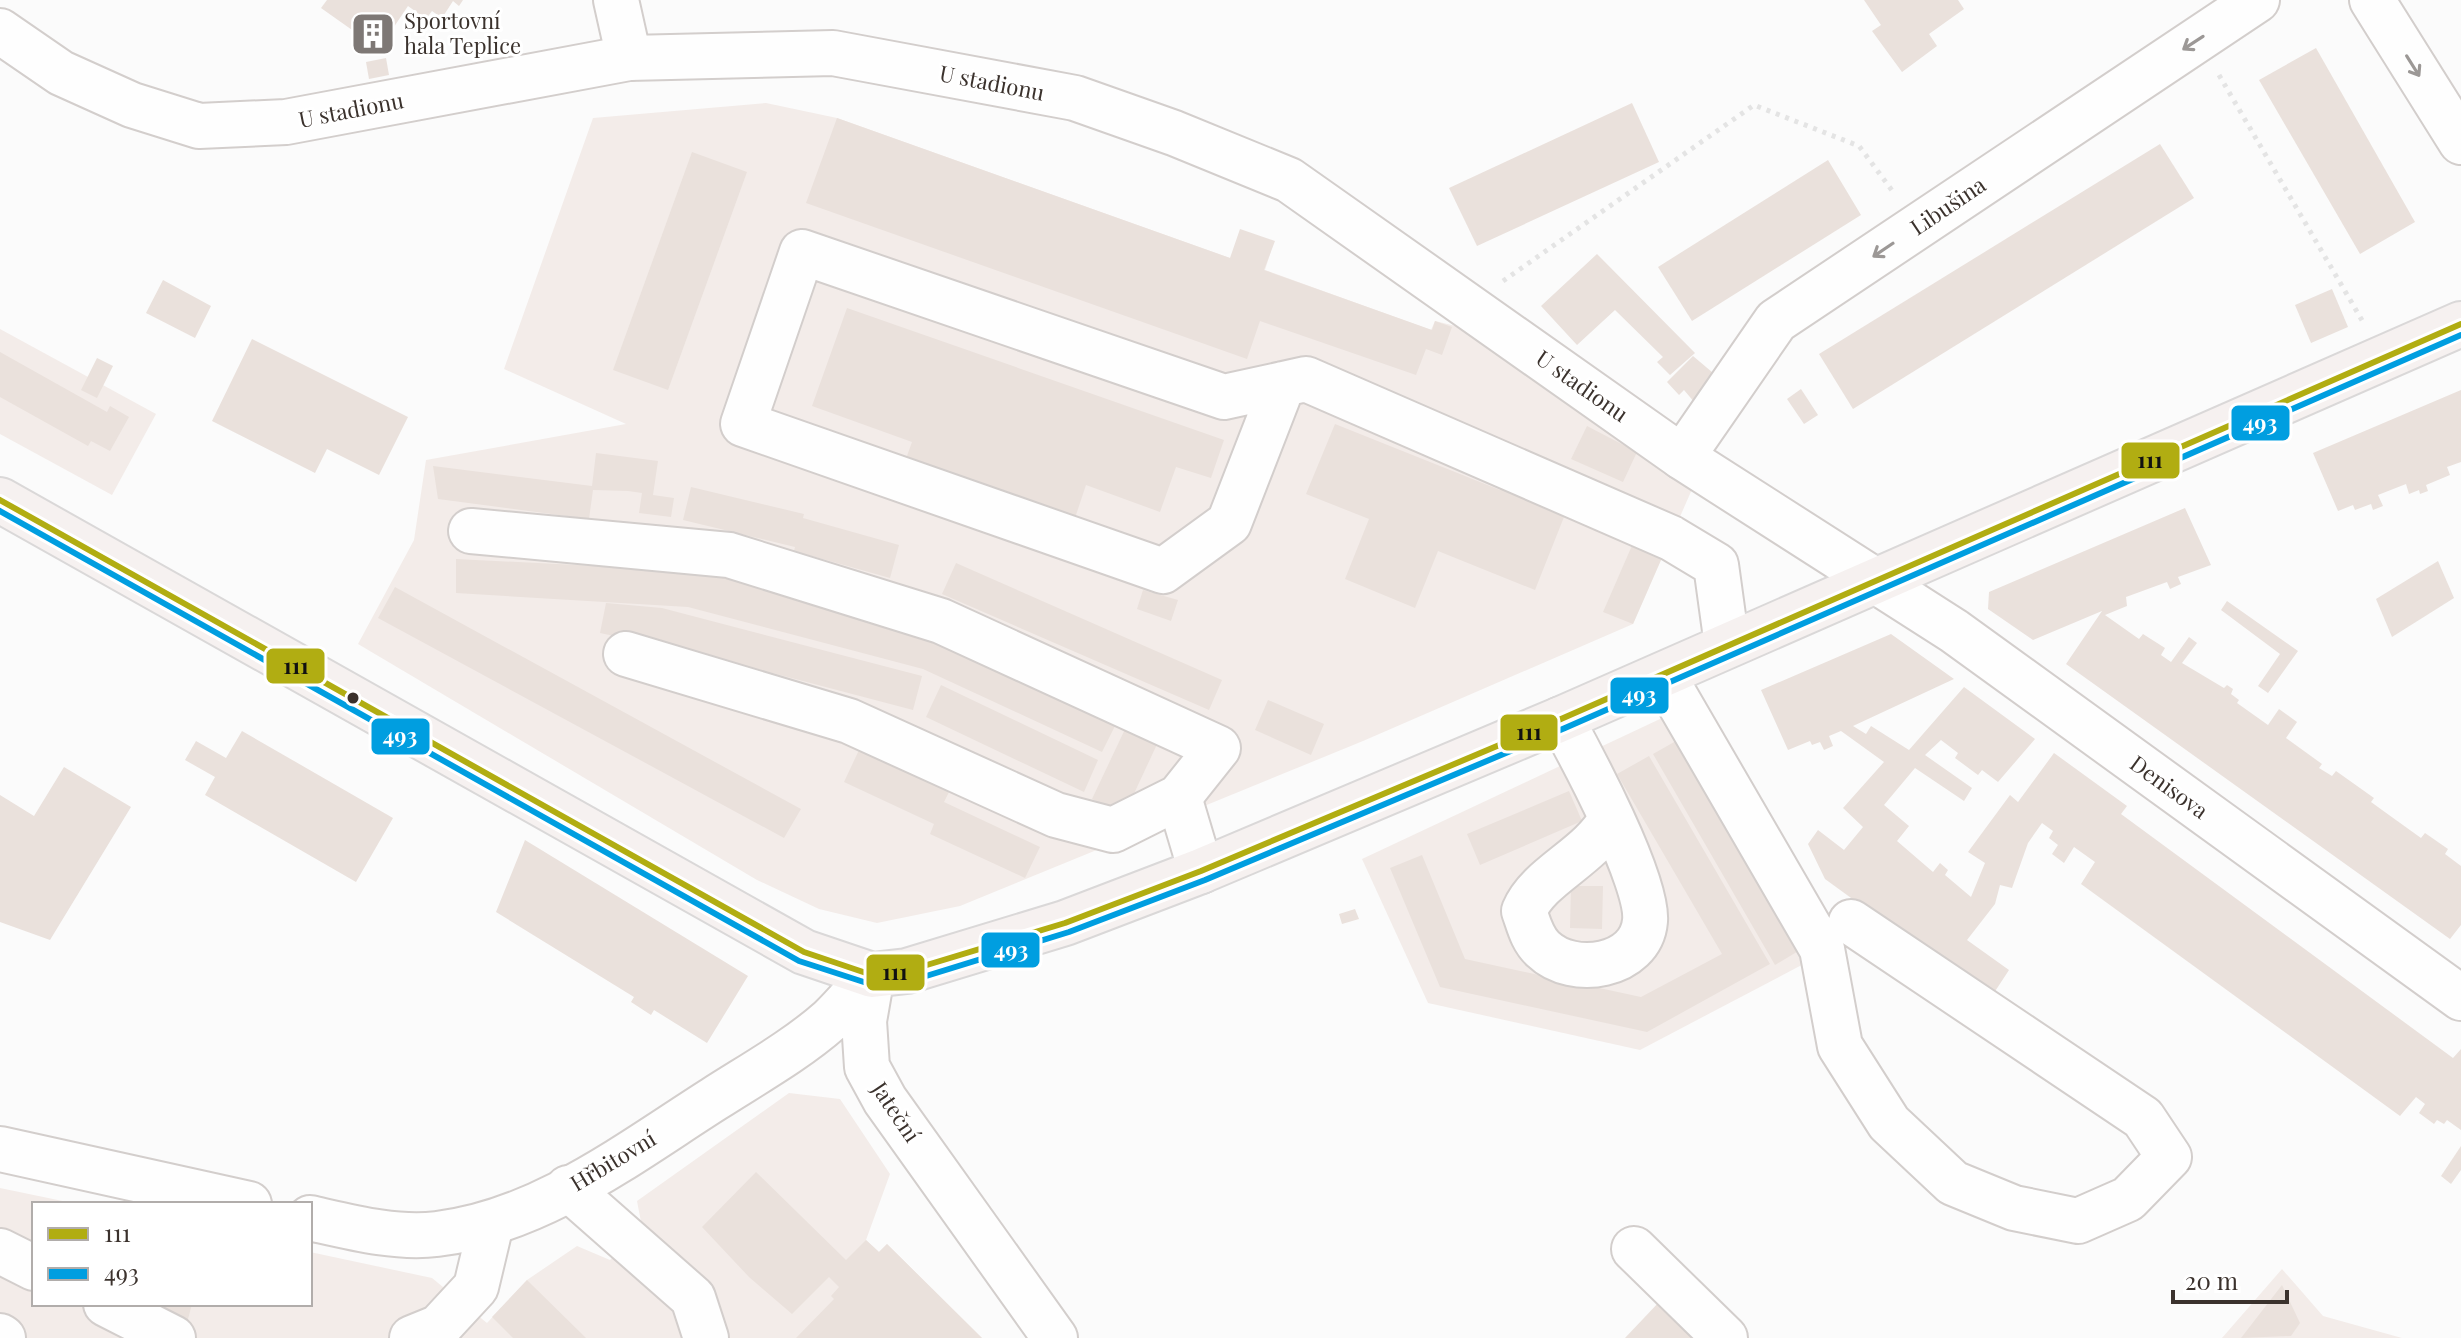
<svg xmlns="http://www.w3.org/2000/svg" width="2461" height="1338" viewBox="0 0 2461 1338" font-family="'Playfair Display',serif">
<rect width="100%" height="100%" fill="#fbfbfb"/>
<!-- built -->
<g fill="#f3ece9">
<path d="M766,103L837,118L1230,258L1271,251L1265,270L1431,330L1435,321L1468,329L1693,487L1633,624L1363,741L960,906L877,923L819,909L757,880L358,644L414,540L426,460L626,424L504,369L593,118Z"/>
<path d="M0,329L156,414L112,495L0,434Z"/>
<path d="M1677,711L1815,958L1640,1050L1428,1003L1362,859Z"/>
<path d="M789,1093L840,1099L890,1174L866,1240L879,1252L887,1244L982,1338H0V1188L77,1204H34V1304H310V1252L432,1278L487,1323L527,1280L577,1246L610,1260L642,1227L637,1201Z"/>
<path d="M2282,1269L2323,1316L2402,1338H2222Z"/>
</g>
<!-- building -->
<g fill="#eae1dc">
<path d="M327,0H463L459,6L453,1L442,18L432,11L426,19L408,6L379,49L321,8Z"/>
<path d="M1864,0H1958L1964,9L1929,34L1937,46L1902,72L1872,31L1881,25Z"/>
<path d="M2316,48L2415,222L2360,254L2259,80Z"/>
<path d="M386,58L389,75L369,79L366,62Z"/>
<path d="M1632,103L1659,162L1477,246L1449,188Z"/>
<path d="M837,118L1230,258L1240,229L1275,241L1264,270L1432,330L1435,321L1452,327L1442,355L1426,349L1416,375L1260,321L1247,359L806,203Z"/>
<path d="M2160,144L2194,198L1853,409L1819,354Z"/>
<path d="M692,152L747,172L668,390L613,370Z"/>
<path d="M1828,160L1861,215L1692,321L1658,267Z"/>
<path d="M1597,254L1695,353L1670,375L1657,362L1663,357L1615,310L1577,345L1541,306Z"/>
<path d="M163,280L211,306L195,338L146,313Z"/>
<path d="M2332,289L2348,327L2311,343L2295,305Z"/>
<path d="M847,308L1224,440L1211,478L1176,467L1160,512L1086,485L1072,527L903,467L912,442L812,406Z"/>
<path d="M252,339L408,417L379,475L327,449L315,473L212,421Z"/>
<path d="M0,352L107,412L110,406L129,417L110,451L91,441L88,446L0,397Z"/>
<path d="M1693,356L1719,378L1695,403L1684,390L1679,395L1667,382Z"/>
<path d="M97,358L113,366L97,398L81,390Z"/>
<path d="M1801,389L1818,415L1804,424L1787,399Z"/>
<path d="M2461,390V462L2447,467L2450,475L2426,485L2428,491L2420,494L2419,490L2409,494L2406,484L2378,495L2383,506L2373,510L2371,504L2355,510L2353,505L2338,511L2313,453Z"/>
<path d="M1335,424L1500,490L1501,486L1566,512L1535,590L1438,551L1415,608L1345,579L1369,519L1306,494Z"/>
<path d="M1587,426L1637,452L1623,482L1571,459Z"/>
<path d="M596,453L658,461L653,495L674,498L671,517L639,513L642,493L628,491L593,490L589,519L438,499L433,466L592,486Z"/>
<path d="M691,487L804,514L803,518L899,545L890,578L794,551L795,547L683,520Z"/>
<path d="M2185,508L2211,565L2178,577L2181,584L2170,589L2167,582L2126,597L2127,606L2105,615L2139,639L2143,634L2165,648L2161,655L2171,662L2189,637L2197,643L2182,663L2224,688L2227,685L2233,689L2231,694L2239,700L2237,703L2268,725L2279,709L2297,722L2286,738L2322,764L2319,768L2332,776L2336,771L2374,798L2371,802L2389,815L2421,838L2425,833L2448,849L2445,854L2461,866V925L2450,939L2066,664L2102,611L2033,640L1988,609L1989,592Z"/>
<path d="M1634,541L1664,553L1633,624L1603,612Z"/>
<path d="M456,559L697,571L933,634L1118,720L1102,752L923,669L688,607L456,593Z"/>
<path d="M2438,561L2454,598L2392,637L2376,599Z"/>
<path d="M956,563L1222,680L1209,710L942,594Z"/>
<path d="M395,587L801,809L784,838L378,618Z"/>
<path d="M1143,590L1178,600L1171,621L1137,609Z"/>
<path d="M2227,601L2298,651L2268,693L2258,686L2280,654L2221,610Z"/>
<path d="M606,603L662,608L922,676L913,710L708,656L600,633Z"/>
<path d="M1891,634L1954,679L1853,726L1866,734L1871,726L1909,750L1964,687L2035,739L1998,782L1982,770L1978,775L1955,758L1958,753L1941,740L1925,755L1972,788L1964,801L1915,768L1884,805L1909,826L1897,841L1933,872L1940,863L1948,870L1945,875L1971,897L1985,863L1968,852L2010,795L2018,802L2054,753L2127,806L2121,814L2453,1058L2461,1049V1130L2447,1120L2444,1124L2437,1120L2434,1124L2419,1113L2425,1104L2416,1097L2400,1116L2081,884L2095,862L2074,847L2064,863L2052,854L2058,845L2049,838L2053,831L2042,823L2028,843L2012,888L2000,885L1995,904L1967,940L2009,970L1990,999L1825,879L1808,844L1818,830L1844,850L1863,827L1843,808L1884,762L1841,731L1829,736L1833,746L1824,750L1820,742L1812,745L1810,741L1788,750L1761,690Z"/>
<path d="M941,685L1098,760L1084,792L926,717Z"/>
<path d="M1268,700L1324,724L1311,755L1255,730Z"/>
<path d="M1127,725L1159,740L1124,815L1092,799Z"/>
<path d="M242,731L393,818L356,882L205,795L215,777L185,760L196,741L226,758Z"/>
<path d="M1683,737L1805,947L1775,965L1653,754Z"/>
<path d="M859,750L949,792L944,802L1040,847L1025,878L930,834L934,824L844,782Z"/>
<path d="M1649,756L1770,964L1647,1032L1440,987L1390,868L1422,855L1465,959L1641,997L1722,954L1617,774Z"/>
<path d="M64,767L131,807L50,940L0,922V795L34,816Z"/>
<path d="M1569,791L1582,821L1480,865L1467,834Z"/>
<path d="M525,840L748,976L707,1043L654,1010L651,1015L631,1002L634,997L496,912Z"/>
<path d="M1571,886H1603L1602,929L1570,928Z"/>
<path d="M1355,909L1359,919L1342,924L1339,914Z"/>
<path d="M2461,1146V1170L2451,1184L2441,1176Z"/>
<path d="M756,1172L846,1260L866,1240L879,1252L887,1244L982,1338H796L834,1299L831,1296L839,1287L829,1277L792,1314L749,1277L702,1227Z"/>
<path d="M527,1280L586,1338H513L492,1317Z"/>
<path d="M2282,1285L2300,1323L2291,1336L2241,1338Z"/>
<path d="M1661,1300L1701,1338H1625Z"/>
<path d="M130,1304H192L188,1319Z"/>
</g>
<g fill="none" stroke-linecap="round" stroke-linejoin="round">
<!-- minor casing -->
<g stroke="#d3cecc" stroke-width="48">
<g id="minor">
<path d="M616,0L629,58"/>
<path d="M2372,0L2461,142"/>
<path d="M0,31L61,73L132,105L199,126L286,122L629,58L833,53L1075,98L1174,133L1289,180L1682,457L1954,631L2461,998"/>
<path d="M1283,384L1229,523L1163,571L743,424L802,252L1224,397L1306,379L1671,538L1716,565L1727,645"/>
<path d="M1682,457L1776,321L2257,0"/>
<path d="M471,531L729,555L941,621L1218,748L1179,797L1113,830L1056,815L849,721L626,654"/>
<path d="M1663,675L1822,949L1840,1046L1889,1123L1953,1183L2014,1208L2078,1221L2128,1199L2169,1157L2143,1118L1851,922"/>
<path d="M1561,719C1582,757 1649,882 1645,921C1641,967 1573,978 1543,949C1532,939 1529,925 1524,911C1539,875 1590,858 1611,819"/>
<path d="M1179,797L1201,871"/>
<path d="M872,975L864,1021L867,1067L885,1100L1055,1338"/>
<path d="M0,1149L249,1204"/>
<path d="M568,1188L693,1298L706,1338"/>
<path d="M310,1218C350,1227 395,1239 437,1234C540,1222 629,1153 714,1099C753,1074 796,1050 830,1020C845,1006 858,989 872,975"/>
<path d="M1634,1249L1725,1338"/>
<path d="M0,1251L34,1268"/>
<path d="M106,1304L173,1338"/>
<path d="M0,1336L3,1338"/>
<path d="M412,1338L439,1327L476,1287L491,1224"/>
</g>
</g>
<!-- major casing -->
<g stroke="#dad8d8" stroke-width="48">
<path id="major" d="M0,500L804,952L872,975L907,971L1065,923L1201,871L1561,719L2461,324"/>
</g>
<!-- path -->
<g stroke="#e4e4e4" stroke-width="5" stroke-dasharray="4 6" stroke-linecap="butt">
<path d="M2219,75L2363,322"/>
<path d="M1503,281L1754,105L1859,146L1894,193"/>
</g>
<!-- minor -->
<use href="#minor" stroke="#fefefe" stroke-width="44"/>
<!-- major -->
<use href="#major" stroke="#f6f1f0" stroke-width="44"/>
<!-- bus-1 casing -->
<g stroke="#fff" stroke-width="12">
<path id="bus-1" d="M0,500L804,952L872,975L907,971L1065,923L1201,871L1561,719L2461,324"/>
</g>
<!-- bus-2 casing -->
<g stroke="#fff" stroke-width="12">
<path id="bus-2" d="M0,511L799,961L873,985L910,981L1069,932L1205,880L1565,728L2461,335"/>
</g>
<!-- bus-1 -->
<use href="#bus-1" stroke="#b1ad12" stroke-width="6"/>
<!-- bus-2 -->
<use href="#bus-2" stroke="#009ee0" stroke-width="6"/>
</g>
<!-- one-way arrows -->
<defs><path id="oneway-shaft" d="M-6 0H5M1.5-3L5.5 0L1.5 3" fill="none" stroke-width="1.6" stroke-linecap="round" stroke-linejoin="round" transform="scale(2)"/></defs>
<g stroke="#9c9896">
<use href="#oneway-shaft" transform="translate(2193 43) rotate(147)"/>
<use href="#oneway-shaft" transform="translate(2413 66) rotate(58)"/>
<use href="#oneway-shaft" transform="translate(1883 250) rotate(146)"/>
</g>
<!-- icons -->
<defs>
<g id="building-square" transform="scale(2.3)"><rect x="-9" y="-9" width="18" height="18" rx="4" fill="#7e7875" stroke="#fff"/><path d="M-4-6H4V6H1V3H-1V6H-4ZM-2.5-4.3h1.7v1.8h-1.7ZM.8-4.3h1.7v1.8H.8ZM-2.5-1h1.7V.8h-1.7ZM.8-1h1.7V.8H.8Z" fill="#fff"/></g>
</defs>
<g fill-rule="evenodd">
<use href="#building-square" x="373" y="34"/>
</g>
<!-- markers -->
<circle fill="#3b322d" stroke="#fff" stroke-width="3" cx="353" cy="698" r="7"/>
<g text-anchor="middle" stroke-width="6" stroke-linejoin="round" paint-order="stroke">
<!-- poi labels -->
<g font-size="22" fill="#3b322d" stroke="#fff" text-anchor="start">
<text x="404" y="29">Sportovní<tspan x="404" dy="25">hala Teplice</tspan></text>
</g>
<!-- street labels -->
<g font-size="22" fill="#3b322d" stroke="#fff">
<text transform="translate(992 83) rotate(11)" y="8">U stadionu</text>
<text transform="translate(351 110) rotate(-11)" y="8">U stadionu</text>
<text transform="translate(1948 206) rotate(-34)" y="8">Libušina</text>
<text transform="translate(1582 386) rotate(35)" y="8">U stadionu</text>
<text transform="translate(2169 787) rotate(36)" y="8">Denisova</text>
<text transform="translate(896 1112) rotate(56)" y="8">Jateční</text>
<text transform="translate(613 1161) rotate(-31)" y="8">Hřbitovní</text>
</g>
</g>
<g stroke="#fff" stroke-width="3">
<rect x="2230" y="404" width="61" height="38" rx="8" fill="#009ee0"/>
<rect x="2120" y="441" width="61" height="39" rx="8" fill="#b1ad12"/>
<rect x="265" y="647" width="61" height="38" rx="8" fill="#b1ad12"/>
<rect x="1609" y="676" width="61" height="39" rx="8" fill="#009ee0"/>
<rect x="1499" y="713" width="60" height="39" rx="8" fill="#b1ad12"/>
<rect x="370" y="717" width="61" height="39" rx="8" fill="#009ee0"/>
<rect x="980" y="931" width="61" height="38" rx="8" fill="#009ee0"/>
<rect x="865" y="953" width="61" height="39" rx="8" fill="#b1ad12"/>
</g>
<g font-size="22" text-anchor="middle" font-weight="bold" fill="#fff">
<text x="2260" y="431">493</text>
<text x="1639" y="703">493</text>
<text x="400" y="744">493</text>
<text x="1011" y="958">493</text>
</g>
<g font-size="22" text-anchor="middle" font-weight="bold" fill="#111">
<text x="2150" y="468">111</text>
<text x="296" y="674">111</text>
<text x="1529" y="740">111</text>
<text x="895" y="980">111</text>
</g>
<!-- legend -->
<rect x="32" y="1202" width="280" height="104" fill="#ffffff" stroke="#b1adab" stroke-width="2"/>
<rect x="48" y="1228" width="40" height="12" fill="#b1ad12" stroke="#b1adab" stroke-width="2"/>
<text x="104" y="1242" font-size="24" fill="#3b322d">111</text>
<rect x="48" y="1268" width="40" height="12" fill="#009ee0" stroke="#b1adab" stroke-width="2"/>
<text x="104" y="1282" font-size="24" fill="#3b322d">493</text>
<!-- scale -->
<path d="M2173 1290v12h114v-12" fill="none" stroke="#3b322d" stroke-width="4"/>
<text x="2185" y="1290" font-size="24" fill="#3b322d" stroke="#ffffff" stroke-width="6" paint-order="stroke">20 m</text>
</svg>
